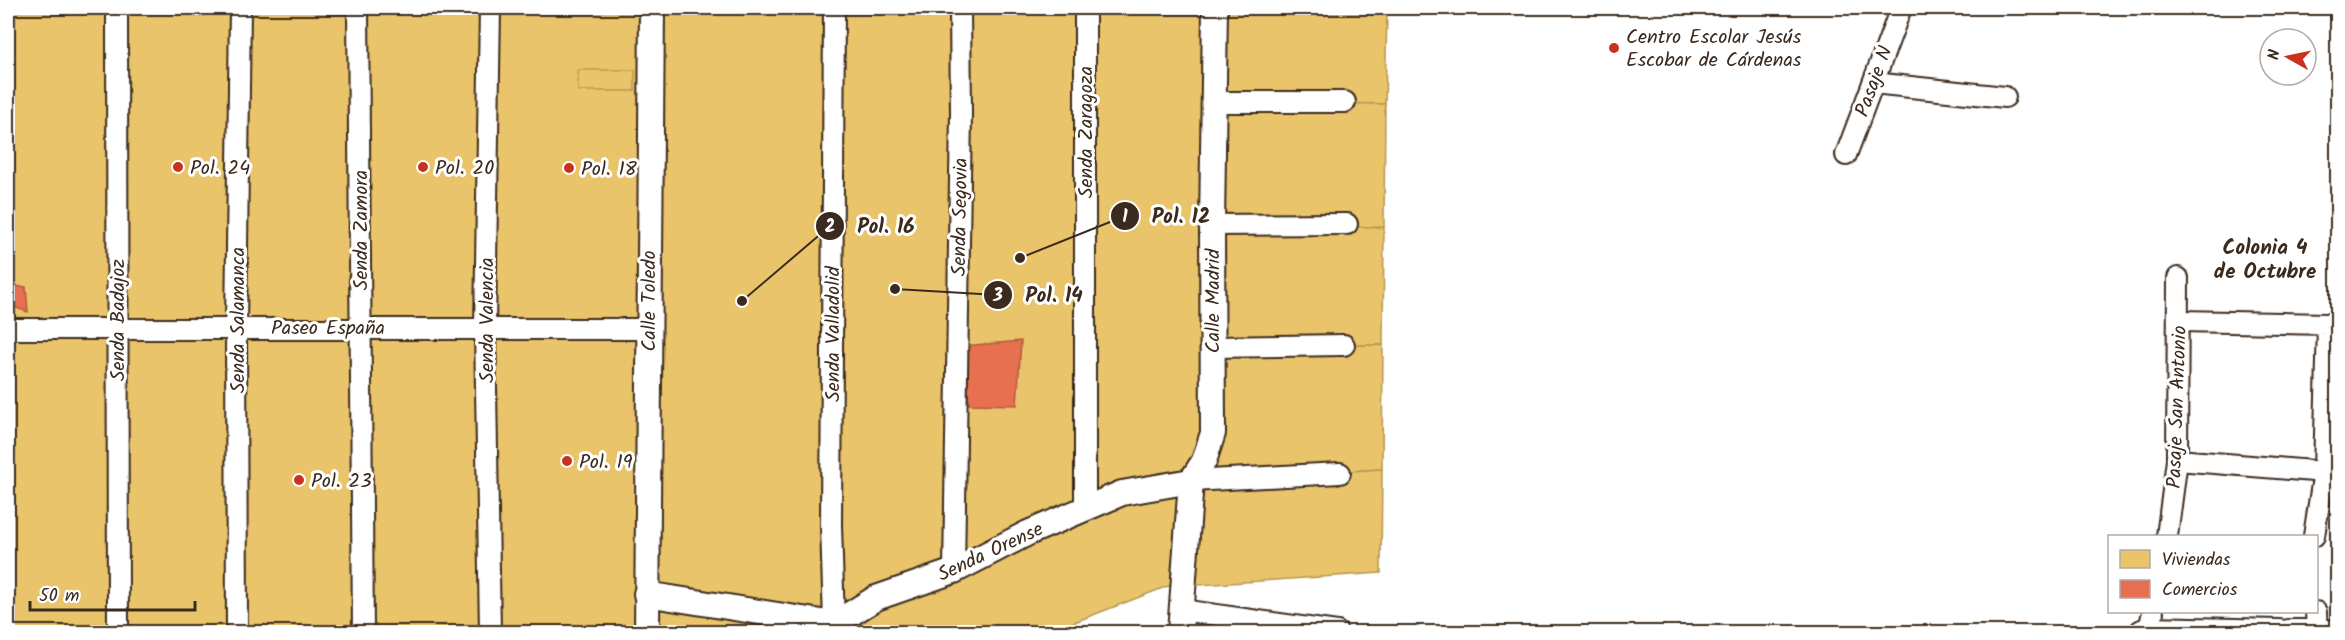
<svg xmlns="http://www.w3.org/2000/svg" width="2345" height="640" viewBox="0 0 2345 640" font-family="Kalam,sans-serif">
<rect width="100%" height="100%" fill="#fff"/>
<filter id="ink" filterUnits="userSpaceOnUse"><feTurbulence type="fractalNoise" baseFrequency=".0167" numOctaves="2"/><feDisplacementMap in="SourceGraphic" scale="12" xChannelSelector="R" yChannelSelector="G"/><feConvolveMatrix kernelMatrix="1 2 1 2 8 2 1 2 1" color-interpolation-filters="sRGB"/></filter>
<g filter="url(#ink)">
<!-- homes -->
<g fill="#e9c46a" stroke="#b59653" stroke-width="1.5">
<path d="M8,8H117V328L8,329Z"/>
<path d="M117,8H240L236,327L117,328Z"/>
<path d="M240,8H357L360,327H236Z"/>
<path d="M357,8H490L485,328L360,327Z"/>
<path d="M490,8H652L648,329L485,328Z"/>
<path d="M652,8H834V624L646,594Z"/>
<path d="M652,8H834V624L646,594Z"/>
<path d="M834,8H958L954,571L834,624Z"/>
<path d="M958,8H1084L1085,508L954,571Z"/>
<path d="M1084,8H1215L1213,433L1191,481L1085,508Z"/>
<path d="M1215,8H1387L1385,104L1215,102Z"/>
<rect x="578" y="70" width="57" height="21"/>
<path d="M1215,102L1385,104L1384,227L1212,225Z"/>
<path d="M1212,225L1384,227L1383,345L1212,347Z"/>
<path d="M236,327L235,632H119L117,328Z"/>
<path d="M236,327H360L364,632H235Z"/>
<path d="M360,327L485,328L490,632H364Z"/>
<path d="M117,328L119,632H8V329Z"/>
<path d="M485,328L648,329L647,632H490Z"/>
<path d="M1383,345L1382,469L1191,481L1213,433L1212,347Z"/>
<path d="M1382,469L1381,573L1184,586L1191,481Z"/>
<path d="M1191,481L1184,586H1168L1049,632H839L834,624L1085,508Z"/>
<path d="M646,594L835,632H647Z"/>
</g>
<!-- shops -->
<g fill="#e76f51" stroke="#b35a42" stroke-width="1.5">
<path d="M327,8H348L347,15L327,13Z"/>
<path d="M12,286L26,287L28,312L13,307Z"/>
<path d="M1021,341L1017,405L969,404L963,346Z"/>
</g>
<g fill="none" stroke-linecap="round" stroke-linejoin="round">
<!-- minor casing -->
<g stroke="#3b2a1e" stroke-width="24">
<g id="minor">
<path d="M117,8L118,632"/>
<path d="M358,8L363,632"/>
<path d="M834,8L831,524L834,624L839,632"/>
<path d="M1085,8V508"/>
<path d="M1873,83L2005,97"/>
<path d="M1215,102H1345"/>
<path d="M1846,155L1901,8"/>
<path d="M1212,225L1347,224"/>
<path d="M2179,321L2328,324L2324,471L2314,536"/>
<path d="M8,329H648"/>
<path d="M1212,347L1344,345"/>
<path d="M2177,460L2338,473"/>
<path d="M1191,481L1340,473"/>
<path d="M2167,536L2177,460L2178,278"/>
<path d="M954,571L961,113L960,8"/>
<path d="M1181,610L1337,632"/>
<path d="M2316,612L2317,632"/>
<path d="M2149,629L2153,612"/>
<path d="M237,632L236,327L240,8"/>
<path d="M490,632L485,328L490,8"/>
</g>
</g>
<!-- tertiary casing -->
<g stroke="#3b2a1e" stroke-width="28">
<g id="tertiary">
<path d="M646,594L834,624L876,598L954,571L1028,533L1122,493L1191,481"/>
<path d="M647,632L652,8"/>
<path d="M1180,632L1191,481L1204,461L1213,433L1212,225L1215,8"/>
<path d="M2142,632L2149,629L2279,632"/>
<path d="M2288,632H2338"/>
</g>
</g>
<!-- minor -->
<use href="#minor" stroke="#fff" stroke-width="20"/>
<!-- tertiary -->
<use href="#tertiary" stroke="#fff" stroke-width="24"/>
</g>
</g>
<!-- markers -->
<g fill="#c8321e" stroke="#fff" stroke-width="2">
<circle cx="1614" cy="48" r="6"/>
<circle cx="178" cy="167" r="6"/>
<circle cx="423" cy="167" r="6"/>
<circle cx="569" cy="168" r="6"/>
<circle cx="567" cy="461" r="6"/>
<circle cx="299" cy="480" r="6"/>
</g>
<g text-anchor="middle" stroke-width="6" stroke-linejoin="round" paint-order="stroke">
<!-- poi labels -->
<g font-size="20" fill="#3b2a1e" stroke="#fff" text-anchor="start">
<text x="1626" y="43">Centro Escolar Jesús<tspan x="1626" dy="23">Escobar de Cárdenas</tspan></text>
<text x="190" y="174">Pol. 24</text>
<text x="435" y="174">Pol. 20</text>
<text x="581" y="175">Pol. 18</text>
<text x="579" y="468">Pol. 19</text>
<text x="311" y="487">Pol. 23</text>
</g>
<!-- street labels -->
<g font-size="20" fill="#3b2a1e" stroke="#fff">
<text transform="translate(1873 81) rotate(-70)" y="7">Pasaje N</text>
<text transform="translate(1085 132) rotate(-90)" y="7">Senda Zaragoza</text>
<text transform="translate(959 217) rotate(-89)" y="7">Senda Segovia</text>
<text transform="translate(360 230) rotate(-90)" y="7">Senda Zamora</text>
<text transform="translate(648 301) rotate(-90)" y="7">Calle Toledo</text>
<text transform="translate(1212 301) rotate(-90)" y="7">Calle Madrid</text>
<text transform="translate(117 320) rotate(-90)" y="7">Senda Badajoz</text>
<text transform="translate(237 320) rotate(-90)" y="7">Senda Salamanca</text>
<text transform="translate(486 320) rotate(-90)" y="7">Senda Valencia</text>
<text x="328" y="334">Paseo España</text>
<text transform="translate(832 334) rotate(-90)" y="7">Senda Valladolid</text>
<text transform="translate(2176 407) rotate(-88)" y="7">Pasaje San Antonio</text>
<text transform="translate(990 551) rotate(-25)" y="7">Senda Orense</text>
</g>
<!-- neighbourhood labels -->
<g font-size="21" font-weight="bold" fill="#3b2a1e" stroke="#fff">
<text x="2265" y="254">Colonia 4<tspan x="2265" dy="24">de Octubre</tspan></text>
</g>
</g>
<!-- callouts -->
<path fill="none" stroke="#3b2a1e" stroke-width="2" d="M1020 258L1125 216M742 301L830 226M895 289L998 295"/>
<g fill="#3b2a1e" stroke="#fff" stroke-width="2">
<circle cx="1020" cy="258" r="6"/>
<circle cx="742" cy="301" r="6"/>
<circle cx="895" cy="289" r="6"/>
<circle cx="1125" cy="216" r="15"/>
<circle cx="830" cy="226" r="15"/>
<circle cx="998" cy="295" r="15"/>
</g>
<g font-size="18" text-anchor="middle" font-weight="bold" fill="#fff">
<text x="1125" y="222">1</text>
<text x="830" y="232">2</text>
<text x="998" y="301">3</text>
</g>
<g font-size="21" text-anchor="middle" font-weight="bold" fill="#3b2a1e" stroke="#fff" stroke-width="6" stroke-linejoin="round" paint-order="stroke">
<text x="1181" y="223">Pol. 12</text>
<text x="886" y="233">Pol. 16</text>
<text x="1054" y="302">Pol. 14</text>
</g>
<!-- margin -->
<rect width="2345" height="640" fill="none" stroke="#fff" stroke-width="30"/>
<rect x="15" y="15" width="2315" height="610" fill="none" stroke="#3b2a1e" stroke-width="2" filter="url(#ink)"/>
<!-- legend -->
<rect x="2108" y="535" width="210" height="78" fill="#ffffff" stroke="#b1aaa5" stroke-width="1.5"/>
<rect x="2120" y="550" width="30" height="18" fill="#e9c46a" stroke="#b1aaa5" stroke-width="1.5"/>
<text x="2162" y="565" font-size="18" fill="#3b2a1e">Viviendas</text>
<rect x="2120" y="580" width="30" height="18" fill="#e76f51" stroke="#b1aaa5" stroke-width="1.5"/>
<text x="2162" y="595" font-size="18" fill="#3b2a1e">Comercios</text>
<!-- north arrow -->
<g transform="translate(2288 57) rotate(279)"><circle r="28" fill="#ffffff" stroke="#b1aaa5" stroke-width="1.5"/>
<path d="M0-4.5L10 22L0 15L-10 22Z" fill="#c8321e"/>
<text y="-9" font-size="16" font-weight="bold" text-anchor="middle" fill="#3b2a1e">N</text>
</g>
<!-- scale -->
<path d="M30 601v9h165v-9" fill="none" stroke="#3b2a1e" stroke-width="3"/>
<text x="39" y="601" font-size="18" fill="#3b2a1e" stroke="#ffffff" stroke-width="4.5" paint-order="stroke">50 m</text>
</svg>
